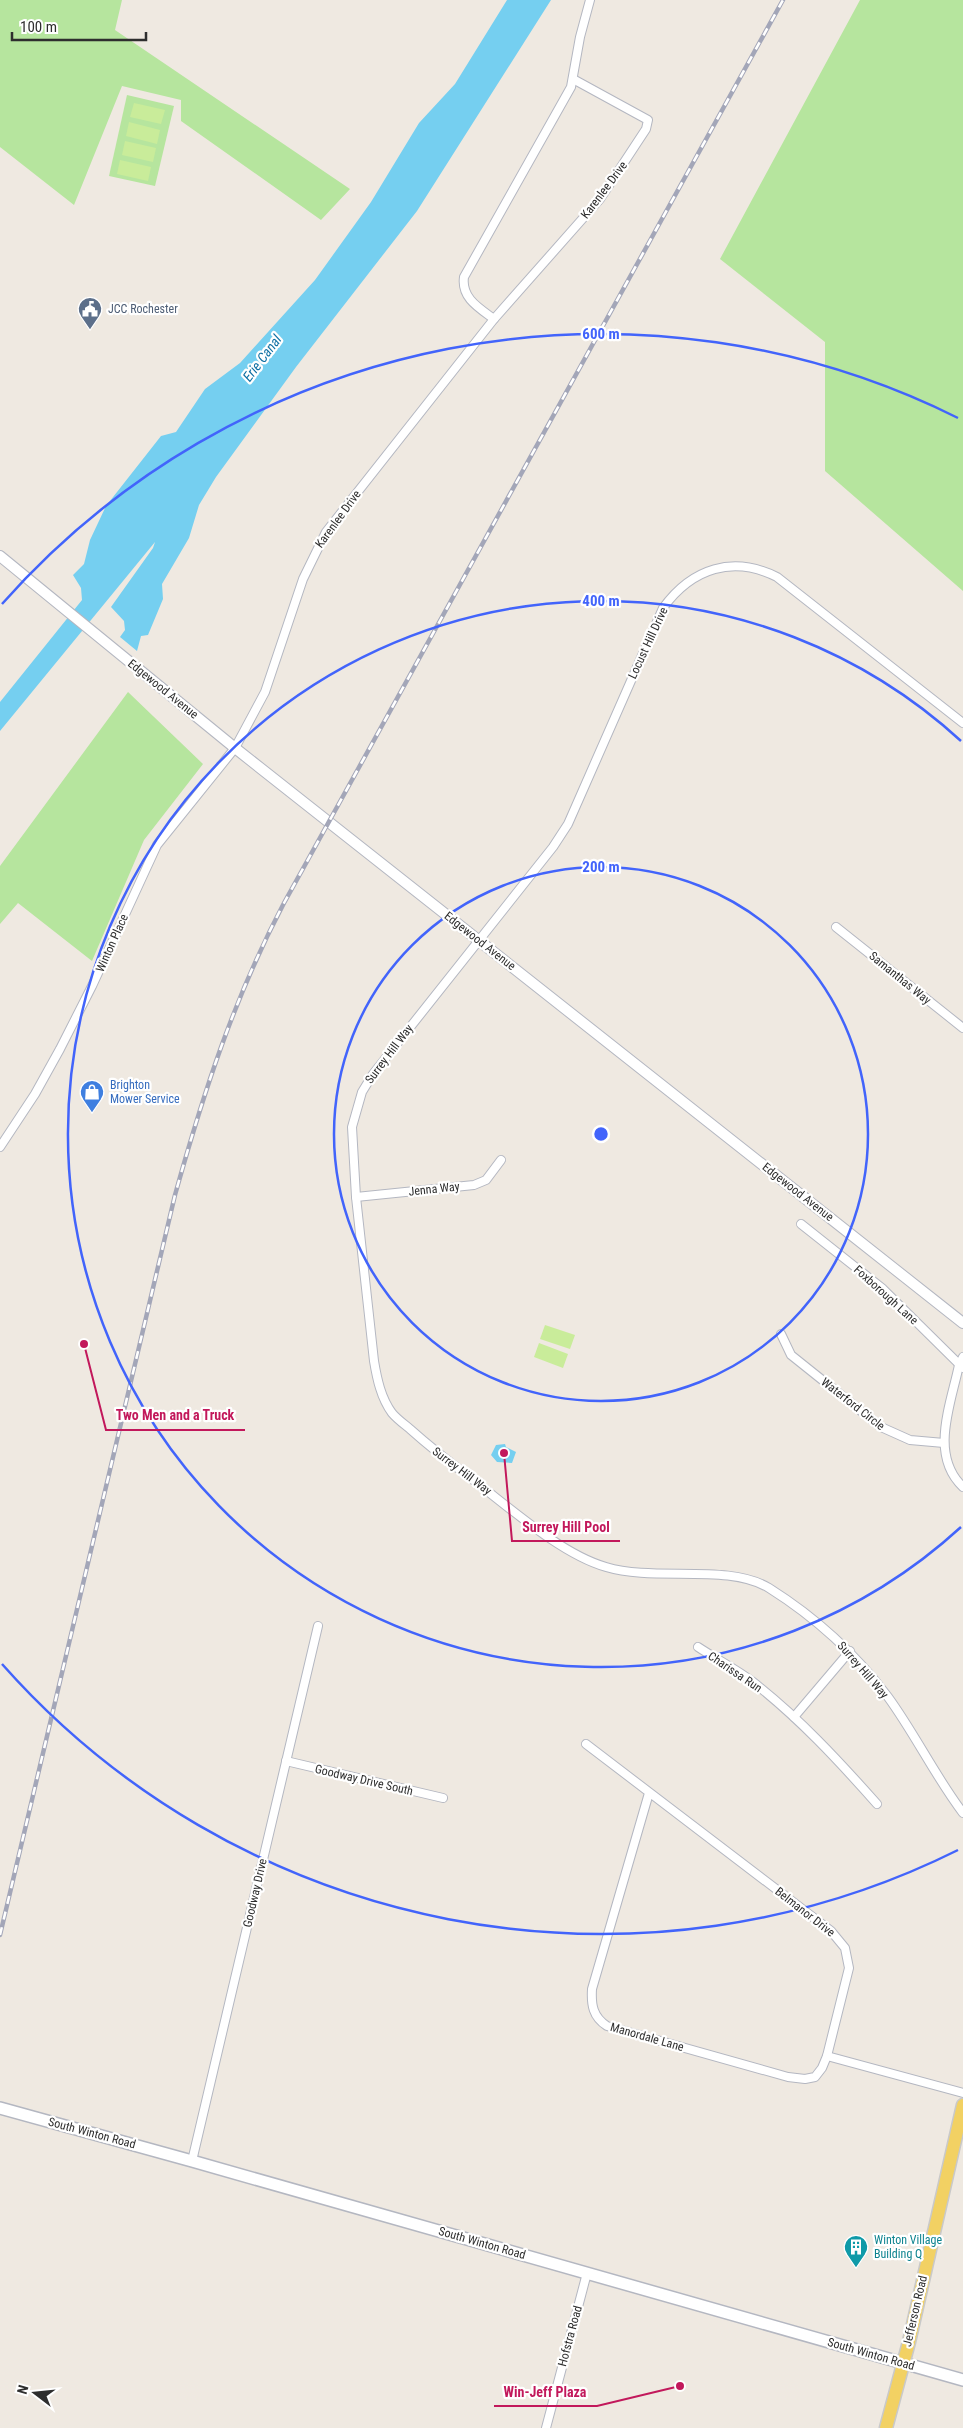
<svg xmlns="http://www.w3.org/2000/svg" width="963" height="2428" viewBox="0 0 963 2428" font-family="'Roboto Condensed',sans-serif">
<rect width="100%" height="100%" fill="#efe9e1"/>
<!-- green -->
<g fill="#b6e59e">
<path d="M0,0H122L115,30L350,189L321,220L181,121V100L122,86L74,205L0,147Z"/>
<path d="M860,0H963V591L825,471V342L720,259Z"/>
<path d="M127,95L174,106L155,186L109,176Z"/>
<path d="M128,692L203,764L144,840L92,961L18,903L0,924V866Z"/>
</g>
<!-- pitch -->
<g fill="#c9ec9a">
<path d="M134,103L165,110L161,124L130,117Z"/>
<path d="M129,122L160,130L157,144L126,136Z"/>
<path d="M125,141L156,148L153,162L122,155Z"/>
<path d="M120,160L151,167L148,181L117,174Z"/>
<path d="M545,1325L575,1335L570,1349L540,1339Z"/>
<path d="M539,1343L568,1354L563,1368L534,1357Z"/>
</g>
<!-- water -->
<g fill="#75cff0">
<path d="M507,0H551L417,211L296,367L216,477L199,505L189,538L162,584L163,599L148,635L141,636L137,651L120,637L125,630L124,621L111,607L153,548L155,542L0,731V702L82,600L81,588L73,575L84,564L90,540L106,506L161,436L176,432L205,389L240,363L315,280L371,202L419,123L455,84Z"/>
<path d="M505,1444L506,1447L516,1452L512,1463L497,1462L491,1455L496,1445Z"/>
</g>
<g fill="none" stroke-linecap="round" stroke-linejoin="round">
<!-- minor casing -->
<g stroke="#b4b7c1" stroke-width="10">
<g id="minor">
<path d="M494,319C479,308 461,298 464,277L571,87L580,37L590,0"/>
<path d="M963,723L777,577C733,555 692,568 663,608L568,824L553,847L373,1074L362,1092L352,1127L356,1197L374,1361C377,1379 381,1398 392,1413C397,1419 404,1424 410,1429C429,1446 448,1461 468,1476C507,1505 560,1554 606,1567C655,1582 728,1563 769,1588C815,1617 855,1653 888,1697C915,1734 935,1776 963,1813"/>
<path d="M836,927L963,1028"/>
<path d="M0,1147L35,1094L60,1049L92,986L157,845L235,748L265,692L303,579L326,532L494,319L600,199L646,129L648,120L573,79"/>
<path d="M356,1197L474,1185L486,1180L501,1160"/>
<path d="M801,1224L883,1289L963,1368"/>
<path d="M781,1334L791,1355L881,1427L910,1440L944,1443"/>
<path d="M963,1357L959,1365C951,1404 929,1455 963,1487"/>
<path d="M698,1647C716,1659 736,1669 753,1682C799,1718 838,1760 877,1804"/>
<path d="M794,1717L850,1651"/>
<path d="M586,1744L831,1931L845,1948L849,1968L827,2056L822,2068L815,2077L805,2079L788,2077L607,2026C593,2017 591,2005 592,1989L649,1793"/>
<path d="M286,1761L443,1798"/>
<path d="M827,2056L963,2093"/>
<path d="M192,2161L318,1626"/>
<path d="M546,2428L587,2273"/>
</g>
</g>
<!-- tertiary casing -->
<g stroke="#b4b7c1" stroke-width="12">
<path id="tertiary" d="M0,556L235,748L963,1323"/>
</g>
<!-- secondary casing -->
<g stroke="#b4b7c1" stroke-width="14">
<path id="secondary" d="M0,2108L192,2161L963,2380"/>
</g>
<!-- primary casing -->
<g stroke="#c9c9c9" stroke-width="15">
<path id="primary" d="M886,2428L909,2342L963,2105"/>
</g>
<!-- minor -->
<use href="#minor" stroke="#fff" stroke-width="8"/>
<!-- tertiary -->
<use href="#tertiary" stroke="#fff" stroke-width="10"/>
<!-- secondary -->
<use href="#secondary" stroke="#fff" stroke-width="11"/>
<!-- primary -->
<use href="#primary" stroke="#f2d163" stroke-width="12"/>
<!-- rail casing -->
<g stroke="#a3a6b8" stroke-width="4.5">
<path id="rail" d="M0,1935L175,1195C204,1091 234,998 284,903L783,0"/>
</g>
<!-- rail -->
<use href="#rail" stroke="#fff" stroke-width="2.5" stroke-dasharray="8" stroke-linecap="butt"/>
</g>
<!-- distance rings -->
<g fill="none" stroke="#4264fb" stroke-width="2.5">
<circle cx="601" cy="1134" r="267"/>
<path d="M961 1527A533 533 0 1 1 961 741"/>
<path d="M958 1850A800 800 0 0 1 2 1664M2 604A800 800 0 0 1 958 418"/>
</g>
<!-- icons -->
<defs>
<g id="civic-pin" transform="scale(1.25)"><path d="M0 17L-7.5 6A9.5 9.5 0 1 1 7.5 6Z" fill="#5c6f8a" stroke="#fff"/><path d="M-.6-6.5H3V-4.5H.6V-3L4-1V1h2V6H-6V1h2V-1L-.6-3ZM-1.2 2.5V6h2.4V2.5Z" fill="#fff"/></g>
<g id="shop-pin" transform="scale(1.25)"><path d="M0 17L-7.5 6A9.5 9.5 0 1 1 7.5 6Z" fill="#3f7fe0" stroke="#fff"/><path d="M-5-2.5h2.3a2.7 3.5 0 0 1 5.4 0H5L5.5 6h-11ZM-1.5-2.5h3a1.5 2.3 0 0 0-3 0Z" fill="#fff"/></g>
<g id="building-pin" transform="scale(1.25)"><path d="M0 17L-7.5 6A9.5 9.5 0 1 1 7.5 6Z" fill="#0f9aa8" stroke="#fff"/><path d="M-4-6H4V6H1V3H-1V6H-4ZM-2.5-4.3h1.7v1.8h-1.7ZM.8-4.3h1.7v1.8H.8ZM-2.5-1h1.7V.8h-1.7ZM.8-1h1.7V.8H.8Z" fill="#fff"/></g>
</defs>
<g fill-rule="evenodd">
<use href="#civic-pin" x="90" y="309"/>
<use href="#shop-pin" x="92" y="1092"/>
<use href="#building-pin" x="856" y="2247"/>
</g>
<g text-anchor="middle" stroke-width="4.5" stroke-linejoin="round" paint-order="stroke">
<!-- street labels -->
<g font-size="12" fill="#2e2e2e" stroke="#fff">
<text transform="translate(604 190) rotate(-53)" y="4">Karenlee Drive</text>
<text transform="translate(338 519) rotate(-54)" y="4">Karenlee Drive</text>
<text transform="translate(648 643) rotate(-65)" y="4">Locust Hill Drive</text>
<text transform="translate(163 689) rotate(39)" y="4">Edgewood Avenue</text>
<text transform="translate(480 941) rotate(38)" y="4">Edgewood Avenue</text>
<text transform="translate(112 943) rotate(-66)" y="4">Winton Place</text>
<text transform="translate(900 978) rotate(39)" y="4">Samanthas Way</text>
<text transform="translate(389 1054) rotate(-53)" y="4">Surrey Hill Way</text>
<text transform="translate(434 1189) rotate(-6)" y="4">Jenna Way</text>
<text transform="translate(798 1192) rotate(38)" y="4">Edgewood Avenue</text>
<text transform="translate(886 1295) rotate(42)" y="4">Foxborough Lane</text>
<text transform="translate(853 1404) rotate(38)" y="4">Waterford Circle</text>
<text transform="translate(462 1471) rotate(37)" y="4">Surrey Hill Way</text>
<text transform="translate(863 1670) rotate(49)" y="4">Surrey Hill Way</text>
<text transform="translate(735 1672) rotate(34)" y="4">Charissa Run</text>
<text transform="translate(364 1780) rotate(13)" y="4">Goodway Drive South</text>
<text transform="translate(255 1893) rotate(-77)" y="4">Goodway Drive</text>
<text transform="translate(805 1912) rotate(38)" y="4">Belmanor Drive</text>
<text transform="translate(647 2037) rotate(16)" y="4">Manordale Lane</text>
<text transform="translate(92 2133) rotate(15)" y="4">South Winton Road</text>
<text transform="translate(482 2243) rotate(16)" y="4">South Winton Road</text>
<text transform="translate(915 2311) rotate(-77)" y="4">Jefferson Road</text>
<text transform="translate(570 2336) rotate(-75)" y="4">Hofstra Road</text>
<text transform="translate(871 2354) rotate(16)" y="4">South Winton Road</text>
</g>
<!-- service labels -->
<g font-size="12" fill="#4e5e75" stroke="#fff" text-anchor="start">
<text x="108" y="313">JCC Rochester</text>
</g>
<!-- shop labels -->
<g font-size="12" fill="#366cbe" stroke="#fff" text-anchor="start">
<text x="110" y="1089">Brighton<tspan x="110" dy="14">Mower Service</tspan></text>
</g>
<!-- culture labels -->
<g font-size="12" fill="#0d838f" stroke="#fff" text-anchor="start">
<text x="874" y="2244">Winton Village<tspan x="874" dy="14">Building Q</tspan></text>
</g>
<!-- water labels -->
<g font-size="14" font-style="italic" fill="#0d6fa3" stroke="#fff">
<text transform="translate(262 358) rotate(-53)" y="5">Erie Canal</text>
</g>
</g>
<circle cx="601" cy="1134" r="8" fill="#4264fb" stroke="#fff" stroke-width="2.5"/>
<g font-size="15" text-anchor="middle" font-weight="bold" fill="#4264fb" stroke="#fff" stroke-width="4.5" stroke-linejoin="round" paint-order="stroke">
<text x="601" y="339">600 m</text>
<text x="601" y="606">400 m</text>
<text x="601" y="872">200 m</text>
</g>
<!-- callouts -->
<path fill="none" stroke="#c2185b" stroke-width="2" d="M84 1344L106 1430H245M504 1453L512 1541H620M680 2386L597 2406H494"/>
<g fill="#c2185b" stroke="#fff" stroke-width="2">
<circle cx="84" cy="1344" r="5"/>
<circle cx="504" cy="1453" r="5"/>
<circle cx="680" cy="2386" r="5"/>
</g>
<g font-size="14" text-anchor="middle" font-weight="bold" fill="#c2185b" stroke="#fff" stroke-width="4.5" stroke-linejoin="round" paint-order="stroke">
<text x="175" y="1420">Two Men and a Truck</text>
<text x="566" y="1532">Surrey Hill Pool</text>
<text x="545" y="2397">Win-Jeff Plaza</text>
</g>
<!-- north arrow -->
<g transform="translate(35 2393) rotate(286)" stroke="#ffffff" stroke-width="4" paint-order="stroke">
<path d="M0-4L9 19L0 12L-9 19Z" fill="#2e2e2e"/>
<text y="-8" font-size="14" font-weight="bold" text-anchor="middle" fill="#2e2e2e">N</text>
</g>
<!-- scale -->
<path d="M12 32v8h134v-8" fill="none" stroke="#2e2e2e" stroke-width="2.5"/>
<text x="20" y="32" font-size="15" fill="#2e2e2e" stroke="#ffffff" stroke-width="4" paint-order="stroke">100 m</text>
</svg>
